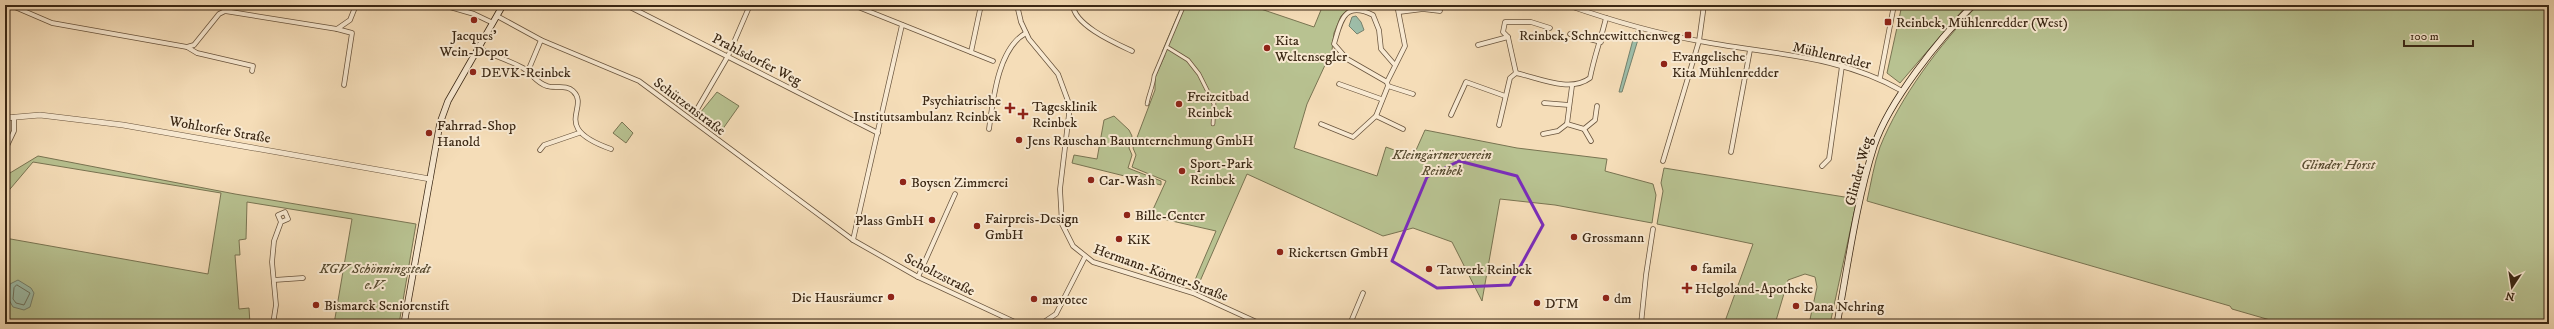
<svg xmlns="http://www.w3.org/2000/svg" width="2554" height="329" viewBox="0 0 2554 329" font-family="'IM FELL DW Pica',serif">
<rect width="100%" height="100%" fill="#f5ddb8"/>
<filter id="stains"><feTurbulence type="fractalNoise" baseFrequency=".005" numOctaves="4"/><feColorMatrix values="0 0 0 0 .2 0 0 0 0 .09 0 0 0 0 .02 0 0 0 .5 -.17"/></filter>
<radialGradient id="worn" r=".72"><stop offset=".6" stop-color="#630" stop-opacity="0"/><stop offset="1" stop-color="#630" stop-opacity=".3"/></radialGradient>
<!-- green -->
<g fill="#b8c291" stroke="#797452">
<path d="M1182,5H1249L1314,27L1323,5H1353L1341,16L1334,33L1332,50L1307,104L1294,148L1377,176L1386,147L1413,157L1425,130L1517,148L1607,159L1605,171L1653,184L1656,195L1652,223L1555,205L1500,199L1482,301L1452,242L1413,228L1383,236L1247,174L1197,288L1192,287L1216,231L1150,216L1166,181L1132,167L1136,155L1133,148L1155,90V77L1165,55L1162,52Z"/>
<path d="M1902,5H1967L1900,83L1887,73Z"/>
<path d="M1978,5H2549V324H2284L2232,309L2230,306L1867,201C1871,183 1874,164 1880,147C1900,97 1940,44 1978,5Z"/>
<path d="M717,92L739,106L722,130L700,113Z"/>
<path d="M1114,116L1129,130L1132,136L1129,148L1132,155L1128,168L1161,181V185L1072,163L1074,155L1097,159L1104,120Z"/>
<path d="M622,122L633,133L626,143L613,133Z"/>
<path d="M38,156L235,194L416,224L399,324H334L352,219L247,202L246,239L239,240L240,255H235L239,309L249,308L250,324L5,323V238L208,274L221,193L33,162L5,195V176Z"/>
<path d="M1664,168L1857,199L1830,324H1809L1817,287L1815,277L1805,274L1788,280L1775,324H1724L1753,244L1657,224L1663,191L1661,183Z"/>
</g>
<!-- water -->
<g fill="#9dbda9" stroke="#75816d">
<path d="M1356,16L1361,22L1364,30L1357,34L1349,26L1352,17Z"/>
<path d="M1635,32L1640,33L1622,92H1619Z"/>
<path d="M18,280L31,288L34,293L30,307L24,310L13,307L9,300L10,284Z"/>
</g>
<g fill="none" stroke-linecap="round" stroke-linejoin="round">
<!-- shore -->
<path stroke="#6c725e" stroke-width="1" d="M17,285L30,293L24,305L16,303L13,299L14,288Z"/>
<!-- pedestrian casing -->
<g stroke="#69543d" stroke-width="4.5">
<g id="pedestrian">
<path d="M1167,47L1188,60L1199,74L1214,104L1213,124"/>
<path d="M1147,104C1149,93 1153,87 1154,76L1184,5"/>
</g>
</g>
<!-- minor casing -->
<g stroke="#69543d" stroke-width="5.5">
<g id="minor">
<path d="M10,5L52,23L187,47L194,45L219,14L225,11L337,29L350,20L356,5"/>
<path d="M443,5L474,14L493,23"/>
<path d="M626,5L878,133"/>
<path d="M853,5L993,61"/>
<path d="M1017,5L1021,22L1029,39L1058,74L1068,101L1069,114L1060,189L1062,224L1073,246L1093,262L1193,293L1261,324"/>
<path d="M1073,5C1074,25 1115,43 1132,51"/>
<path d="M1567,5C1610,20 1654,33 1699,41C1767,54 1841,55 1902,91"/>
<path d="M1399,12L1423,9L1440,11"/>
<path d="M497,16L541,40L639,81L853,240L918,277L1019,324"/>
<path d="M337,29L352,33L344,85"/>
<path d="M1570,34L1601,42"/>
<path d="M1478,45L1508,37"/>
<path d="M187,47L197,53L253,66L252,71"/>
<path d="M479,48C493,56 509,60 523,68C532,73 536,83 547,86C555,89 566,84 573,91C591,108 549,127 611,149"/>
<path d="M971,52L981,5"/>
<path d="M528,71L541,40"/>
<path d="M1516,73L1508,37L1503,32L1505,22H1531L1550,28"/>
<path d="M1880,78L1894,5"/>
<path d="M1387,82L1347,59L1334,44C1341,20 1344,1 1373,15L1379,30L1381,49L1394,64"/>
<path d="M1339,84L1381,99"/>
<path d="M1388,86L1413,94"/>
<path d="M1572,86L1567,124L1584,129"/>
<path d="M1544,103L1569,105"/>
<path d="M696,111L728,56L750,5"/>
<path d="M1451,115L1466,82L1505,96"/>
<path d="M1376,116L1403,129"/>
<path d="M1321,124L1353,137L1376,116L1388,86L1387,82L1405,46L1397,5"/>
<path d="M1499,125L1510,78L1516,73C1539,78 1570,93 1590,78C1594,57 1601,39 1606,18"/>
<path d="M989,129C993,100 998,48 1026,33"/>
<path d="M1543,134L1558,131L1567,124"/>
<path d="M1591,141L1584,129L1595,120L1597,106"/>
<path d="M5,150L14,131V117"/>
<path d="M540,150L544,145L579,133"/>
<path d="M1731,152L1750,50"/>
<path d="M1663,161L1699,41L1704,5"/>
<path d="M1822,166L1829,159L1842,66"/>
<path d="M853,240L902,25"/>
<path d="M918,277L955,194"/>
<path d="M274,280L303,278"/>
<path d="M273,324L276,305L272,262L274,241L281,222L278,215L285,212L288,219L281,222"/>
<path d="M1041,324L1056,314L1085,257"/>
<path d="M1350,324L1363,293"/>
<path d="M1641,324L1646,275L1653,229"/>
</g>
</g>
<!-- tertiary casing -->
<g stroke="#69543d" stroke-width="6">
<path id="tertiary" d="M5,118L40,115L123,125L430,179"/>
</g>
<!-- secondary casing -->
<g stroke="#3a2714" stroke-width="7">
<g id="secondary">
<path d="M404,324L440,123L448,101L503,5"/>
<path d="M1837,324C1848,265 1856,203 1874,146C1889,101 1939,39 1973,5"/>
</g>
</g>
<!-- pedestrian -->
<use href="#pedestrian" stroke="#f8e9d1" stroke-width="3"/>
<!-- minor -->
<use href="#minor" stroke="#f8e9d1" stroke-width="4"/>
<!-- tertiary -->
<use href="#tertiary" stroke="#f8e9d1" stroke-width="5"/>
<!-- secondary -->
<use href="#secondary" stroke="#f8e9d1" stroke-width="5.5"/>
</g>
<!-- marked area -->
<path fill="none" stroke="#7b2cbf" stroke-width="3" stroke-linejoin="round" d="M1459,161L1517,176L1543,225L1510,285L1437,288L1392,261L1427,177Z"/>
<!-- markers -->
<g fill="#8f2418" stroke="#f8e9d1" stroke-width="1.5">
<circle cx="474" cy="20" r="4"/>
<rect x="1884" y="18" width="8" height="8" rx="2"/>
<rect x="1684" y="31" width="8" height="8" rx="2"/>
<circle cx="1267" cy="48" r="4"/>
<circle cx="1664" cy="64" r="4"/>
<circle cx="473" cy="72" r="4"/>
<circle cx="1179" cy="104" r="4"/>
<path d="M1008 102h4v4h4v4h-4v4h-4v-4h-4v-4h4z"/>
<path d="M1021 108h4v4h4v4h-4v4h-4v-4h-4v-4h4z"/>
<circle cx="429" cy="133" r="4"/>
<circle cx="1019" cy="140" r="4"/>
<circle cx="1182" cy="171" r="4"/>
<circle cx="1091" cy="180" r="4"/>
<circle cx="903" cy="182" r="4"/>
<circle cx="1127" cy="215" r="4"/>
<circle cx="932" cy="220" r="4"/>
<circle cx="977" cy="226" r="4"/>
<circle cx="1574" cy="237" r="4"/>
<circle cx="1119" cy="239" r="4"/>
<circle cx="1280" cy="252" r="4"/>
<circle cx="1694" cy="268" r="4"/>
<circle cx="1429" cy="269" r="4"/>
<path d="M1685 282h4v4h4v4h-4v4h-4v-4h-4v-4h4z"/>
<circle cx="891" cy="297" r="4"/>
<circle cx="1606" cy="298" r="4"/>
<circle cx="1034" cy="299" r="4"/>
<circle cx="1537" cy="303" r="4"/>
<circle cx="316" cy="305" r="4"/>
<circle cx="1796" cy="306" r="4"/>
</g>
<g text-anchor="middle" stroke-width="4" stroke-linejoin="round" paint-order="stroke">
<!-- poi labels -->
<g font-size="14" fill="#3a2714" stroke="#f8e9d1" text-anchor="start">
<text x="1896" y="27">Reinbek, Mühlenredder (West)</text>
<text x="474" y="40" text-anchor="middle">Jacques'<tspan x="474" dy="16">Wein-Depot</tspan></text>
<text x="1680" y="40" text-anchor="end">Reinbek, Schneewittchenweg</text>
<text x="1275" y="45">Kita<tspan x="1275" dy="16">Weltensegler</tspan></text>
<text x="1672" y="61">Evangelische<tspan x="1672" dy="16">Kita Mühlenredder</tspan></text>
<text x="481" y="77">DEVK-Reinbek</text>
<text x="1187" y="101">Freizeitbad<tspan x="1187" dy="16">Reinbek</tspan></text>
<text x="1001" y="105" text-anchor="end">Psychiatrische<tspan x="1001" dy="16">Institutsambulanz Reinbek</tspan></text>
<text x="1032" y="111">Tagesklinik<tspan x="1032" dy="16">Reinbek</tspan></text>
<text x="437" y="130">Fahrrad-Shop<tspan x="437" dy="16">Hanold</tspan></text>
<text x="1027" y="145">Jens Rauschan Bauunternehmung GmbH</text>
<text x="1190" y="168">Sport-Park<tspan x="1190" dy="16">Reinbek</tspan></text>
<text x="1099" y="185">Car-Wash</text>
<text x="911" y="187">Boysen Zimmerei</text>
<text x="1135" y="220">Bille-Center</text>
<text x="985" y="223">Fairpreis-Design<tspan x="985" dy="16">GmbH</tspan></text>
<text x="924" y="225" text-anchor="end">Plass GmbH</text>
<text x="1582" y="242">Grossmann</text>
<text x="1127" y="244">KiK</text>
<text x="1288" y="257">Rickertsen GmbH</text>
<text x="1702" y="273">famila</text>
<text x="1437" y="274">Tatwerk Reinbek</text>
<text x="1695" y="293">Helgoland-Apotheke</text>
<text x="883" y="302" text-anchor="end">Die Hausräumer</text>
<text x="1614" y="303">dm</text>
<text x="1042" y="304">mavotec</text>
<text x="1545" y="308">DTM</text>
<text x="324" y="310">Bismarck Seniorenstift</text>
<text x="1804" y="311">Dana Nehring</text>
</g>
<!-- street labels -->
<g font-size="14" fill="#3a2714" stroke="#f8e9d1">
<text transform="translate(1832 55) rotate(13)" y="5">Mühlenredder</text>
<text transform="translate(757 59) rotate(27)" y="5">Prahlsdorfer Weg</text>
<text transform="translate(690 106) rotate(37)" y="5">Schützenstraße</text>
<text transform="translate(220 129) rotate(10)" y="5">Wohltorfer Straße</text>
<text transform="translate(1858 171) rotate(-75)" y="5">Glinder Weg</text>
<text transform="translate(1161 272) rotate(20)" y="5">Hermann-Körner-Straße</text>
<text transform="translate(940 274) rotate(27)" y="5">Scholtzstraße</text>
</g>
<!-- park labels -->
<g font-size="14" font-style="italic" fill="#5a4e33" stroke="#f8e9d1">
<text x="1442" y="159">Kleingärtnerverein<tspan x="1442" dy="16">Reinbek</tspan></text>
<text x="2338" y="169">Glinder Horst</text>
<text x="375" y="273">KGV Schönningstedt<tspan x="375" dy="16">e.V.</tspan></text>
</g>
</g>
<!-- margin -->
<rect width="2554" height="329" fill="none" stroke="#f5ddb8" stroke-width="20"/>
<rect x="6" y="6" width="2542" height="317" fill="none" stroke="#3a2714" stroke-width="2"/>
<rect x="10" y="10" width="2534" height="309" fill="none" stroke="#3a2714"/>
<!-- north arrow -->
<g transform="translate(2512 287) rotate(192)" stroke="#f8e9d1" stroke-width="3" paint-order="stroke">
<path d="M0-3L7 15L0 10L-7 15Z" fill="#3a2714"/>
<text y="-6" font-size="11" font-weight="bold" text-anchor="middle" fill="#3a2714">N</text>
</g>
<!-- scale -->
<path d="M2404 40v6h69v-6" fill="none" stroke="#3a2714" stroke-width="2"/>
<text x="2410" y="40" font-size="12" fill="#3a2714" stroke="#f8e9d1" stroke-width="3" paint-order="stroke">100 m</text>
<rect width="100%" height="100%" filter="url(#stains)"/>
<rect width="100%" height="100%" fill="url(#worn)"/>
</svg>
